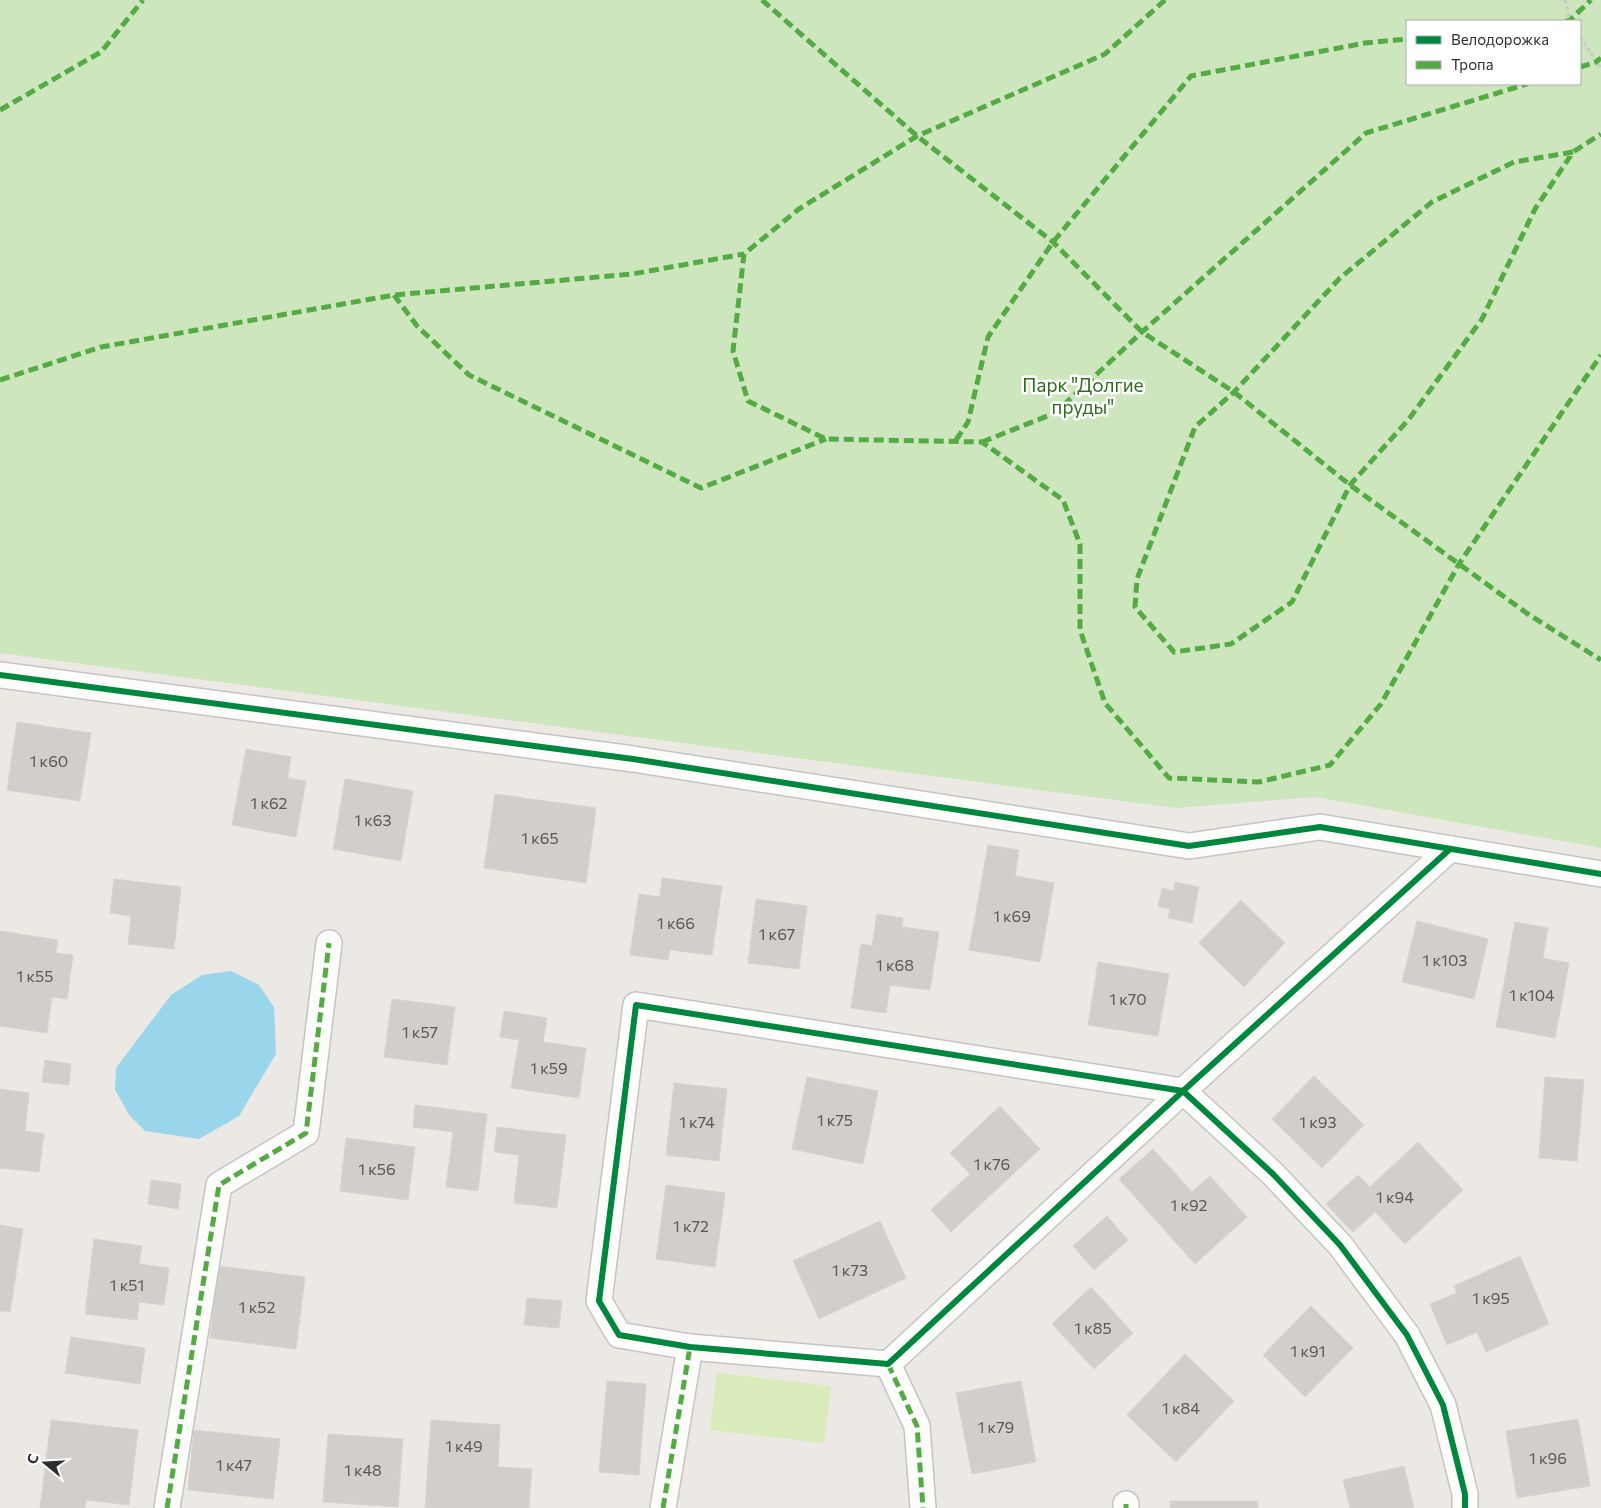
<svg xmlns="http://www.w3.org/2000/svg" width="1601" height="1508" viewBox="0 0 1601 1508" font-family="Commissioner,sans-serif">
<rect width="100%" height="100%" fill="#ece8e4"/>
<!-- green -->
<path fill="#cee6be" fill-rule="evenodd" d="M0,0H1601V848L1315,797L1176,808L0,653ZM1407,21H1580V84H1407Z"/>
<!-- pitch -->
<path fill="#d9eabb" d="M717,1373L831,1386L824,1443L710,1430Z"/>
<!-- water -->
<path fill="#99d6ec" d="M231,971L259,985L274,1007L276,1054L239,1116L199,1139L145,1131L130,1116L115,1090L116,1068L171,995L202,975Z"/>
<!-- building -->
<g fill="#d1cecb" stroke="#d7d4d0">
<path d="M17,722L91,733L80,801L7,790Z"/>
<path d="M246,749L291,757L288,778L306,781L296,837L232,825Z"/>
<path d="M345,779L413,791L401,861L333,849Z"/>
<path d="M495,794L596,808L586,883L484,868Z"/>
<path d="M988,845L1019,850L1015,876L1054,883L1040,962L969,950Z"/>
<path d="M662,878L722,886L712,955L670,950L668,960L630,955L639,894L660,897Z"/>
<path d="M114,879L181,887L174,949L128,944L131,916L110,913Z"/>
<path d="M1175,882L1199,887L1192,923L1168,918L1170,909L1158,906L1162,888L1174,891Z"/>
<path d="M756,899L807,906L799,969L748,963Z"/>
<path d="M1241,900L1285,943L1244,987L1199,943Z"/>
<path d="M877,914L903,918L902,927L939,932L930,990L890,985L886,1013L851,1008L861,944L872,946Z"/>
<path d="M1417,921L1488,939L1474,999L1402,982Z"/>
<path d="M1515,922L1548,928L1543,958L1569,963L1555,1038L1496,1027Z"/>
<path d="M0,931L58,940L56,953L73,955L67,999L52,997L47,1033L0,1026Z"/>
<path d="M1098,962L1169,974L1158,1036L1088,1025Z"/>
<path d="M392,999L455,1007L447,1065L384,1057Z"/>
<path d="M504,1011L547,1018L543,1042L586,1048L579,1098L511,1088L519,1040L500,1037Z"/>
<path d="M45,1060L71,1064L69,1085L42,1082Z"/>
<path d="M1314,1076L1364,1125L1322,1168L1272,1119Z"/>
<path d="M807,1077L878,1091L863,1164L792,1149Z"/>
<path d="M1545,1077L1584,1080L1577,1161L1539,1158Z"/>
<path d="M674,1083L727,1089L719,1161L666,1155Z"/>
<path d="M0,1089L29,1093L25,1131L44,1134L39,1172L0,1168Z"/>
<path d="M415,1105L487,1114L478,1191L446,1187L453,1132L413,1127Z"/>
<path d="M1000,1106L1040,1149L951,1232L931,1210L970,1174L950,1153Z"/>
<path d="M497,1127L566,1135L557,1208L514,1203L519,1155L494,1152Z"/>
<path d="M346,1138L415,1147L408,1200L340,1191Z"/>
<path d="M1418,1142L1463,1190L1405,1244L1375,1212L1353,1232L1326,1204L1358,1175L1370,1187Z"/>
<path d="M1153,1149L1192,1192L1210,1176L1247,1217L1195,1264L1119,1179Z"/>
<path d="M151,1180L181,1184L178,1209L148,1204Z"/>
<path d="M666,1185L725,1193L715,1267L656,1259Z"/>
<path d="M1107,1216L1128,1240L1094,1270L1073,1246Z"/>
<path d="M880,1221L906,1278L819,1319L793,1261Z"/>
<path d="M0,1225L23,1229L10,1312L0,1311Z"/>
<path d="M94,1239L142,1246L139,1264L169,1268L164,1305L139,1302L137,1320L85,1314Z"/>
<path d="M1520,1256L1549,1324L1486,1352L1477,1332L1447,1345L1430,1304L1457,1293L1454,1286Z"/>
<path d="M219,1266L305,1277L296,1349L210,1338Z"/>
<path d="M1091,1287L1133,1333L1094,1369L1052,1324Z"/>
<path d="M527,1298L562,1301L559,1328L524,1325Z"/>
<path d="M1311,1306L1353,1348L1305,1397L1263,1355Z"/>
<path d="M71,1337L145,1348L140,1384L65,1373Z"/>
<path d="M1185,1354L1234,1401L1176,1462L1127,1415Z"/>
<path d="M607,1381L646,1384L639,1475L599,1472Z"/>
<path d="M1021,1381L1036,1462L972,1474L956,1393Z"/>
<path d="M1578,1419L1590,1486L1517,1498L1506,1431Z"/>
<path d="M51,1420L138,1430L129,1505L86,1500L85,1508H40Z"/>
<path d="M431,1420L500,1425L498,1467L532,1469L529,1508H425Z"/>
<path d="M194,1430L280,1439L273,1499L188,1490Z"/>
<path d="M328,1434L403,1439L398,1507L323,1502Z"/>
<path d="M1404,1466L1414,1508H1350L1343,1480Z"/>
<rect x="1170" y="1501" width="88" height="7"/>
</g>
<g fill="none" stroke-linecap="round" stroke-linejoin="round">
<!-- street casing -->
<g stroke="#c5c4c5" stroke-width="28">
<g id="street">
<path d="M0,675L633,759L1189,846L1320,827L1601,874"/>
<path d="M1450,849L1183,1091L888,1364L690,1347L619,1335L599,1301L636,1005L1183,1091L1273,1174L1340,1245L1407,1335L1443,1405L1465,1494V1508"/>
<path d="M888,1364L917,1426L923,1508"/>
<path d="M1126,1504V1508"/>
<path d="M167,1508L219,1185L306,1133L329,943"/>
<path d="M663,1508L690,1347"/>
</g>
</g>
<!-- path -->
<g stroke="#c9c9c8" stroke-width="3" stroke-dasharray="4 2.5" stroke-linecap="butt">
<path d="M1565,0L1570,21"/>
<path d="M1580,37L1601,68"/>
</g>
<!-- street -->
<use href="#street" stroke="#fcfcfb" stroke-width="25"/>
<!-- quiet -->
<g stroke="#54ab44" stroke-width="5" stroke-dasharray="10 5" stroke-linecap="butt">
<path d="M762,0L917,136L1053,242L1142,332L1234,392L1350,485L1528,614L1601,660"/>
<path d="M1165,0L1105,54L917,136L799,209L744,254L733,351L748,401L826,439L982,442L1063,500L1080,544V630L1105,703L1169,778L1259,782L1330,765L1381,704L1459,564L1601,355"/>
<path d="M1565,21H1569L1591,0"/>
<path d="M1580,67L1596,62L1601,58"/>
<path d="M0,110L101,52L143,0"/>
<path d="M1573,152L1514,162L1432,202L1340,278L1234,392L1195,427L1137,579L1135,607L1174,652L1231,644L1292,602L1350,485L1409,419L1482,319L1535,209L1573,152L1601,134"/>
<path d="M394,295L417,326L469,375L701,488L826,439"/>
<path d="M0,380L101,347L394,295L632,274L744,254"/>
<path d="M956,440L968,422L988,337L1053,242L1191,76L1365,43L1407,39"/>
<path d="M982,442L1055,413L1142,332L1366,133L1527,84"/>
<path d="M888,1364L917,1426L923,1508"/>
<path d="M1126,1504V1508"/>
<path d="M167,1508L219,1185L306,1133L329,943"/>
<path d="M663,1508L690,1347"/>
</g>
<!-- cycleway casing -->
<g stroke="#fff" stroke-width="9">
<g id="cycleway">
<path d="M0,675L633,759L1189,846L1320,827L1601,874"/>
<path d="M1450,849L1183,1091L888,1364L690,1347L619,1335L599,1301L636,1005L1183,1091L1273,1174L1340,1245L1407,1335L1443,1405L1465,1494V1508"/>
</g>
</g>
<!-- cycleway -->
<use href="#cycleway" stroke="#00873e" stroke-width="6"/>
</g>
<g text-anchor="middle" stroke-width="5" stroke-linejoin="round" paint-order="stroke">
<!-- number labels -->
<g font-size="16" fill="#585857">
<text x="49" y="767">1 к60</text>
<text x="269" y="809">1 к62</text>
<text x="373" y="826">1 к63</text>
<text x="540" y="844">1 к65</text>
<text x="1012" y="922">1 к69</text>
<text x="676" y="929">1 к66</text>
<text x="777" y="940">1 к67</text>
<text x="1445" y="966">1 к103</text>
<text x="895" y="971">1 к68</text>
<text x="35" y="982">1 к55</text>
<text x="1532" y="1001">1 к104</text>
<text x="1128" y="1005">1 к70</text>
<text x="420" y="1038">1 к57</text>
<text x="549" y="1074">1 к59</text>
<text x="835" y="1126">1 к75</text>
<text x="697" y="1128">1 к74</text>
<text x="1318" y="1128">1 к93</text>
<text x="992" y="1170">1 к76</text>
<text x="377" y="1175">1 к56</text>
<text x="1395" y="1203">1 к94</text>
<text x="1189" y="1211">1 к92</text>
<text x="691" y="1232">1 к72</text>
<text x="850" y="1276">1 к73</text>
<text x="127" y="1291">1 к51</text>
<text x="1491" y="1304">1 к95</text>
<text x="257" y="1313">1 к52</text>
<text x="1093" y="1334">1 к85</text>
<text x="1308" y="1357">1 к91</text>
<text x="1181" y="1414">1 к84</text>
<text x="996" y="1433">1 к79</text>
<text x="464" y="1452">1 к49</text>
<text x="1548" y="1464">1 к96</text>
<text x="234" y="1471">1 к47</text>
<text x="363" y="1476">1 к48</text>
</g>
<!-- park labels -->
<g font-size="19" fill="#2c6e1b" stroke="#fff">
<text x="1083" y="392">Парк "Долгие<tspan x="1083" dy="22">пруды"</tspan></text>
</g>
</g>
<!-- legend -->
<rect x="1406" y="20" width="175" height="65" fill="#ffffff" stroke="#ababab"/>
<rect x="1416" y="36" width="25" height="8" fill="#00873e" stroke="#ababab"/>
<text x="1451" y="45" font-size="15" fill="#2e2e2e">Велодорожка</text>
<rect x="1416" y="61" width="25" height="8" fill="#54ab44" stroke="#ababab"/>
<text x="1451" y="70" font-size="15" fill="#2e2e2e">Тропа</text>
<!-- north arrow -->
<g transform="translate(45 1463) rotate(288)" stroke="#ffffff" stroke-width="4" paint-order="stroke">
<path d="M0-4L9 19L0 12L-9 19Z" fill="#2e2e2e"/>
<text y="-8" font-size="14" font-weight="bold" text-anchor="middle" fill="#2e2e2e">С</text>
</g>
</svg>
